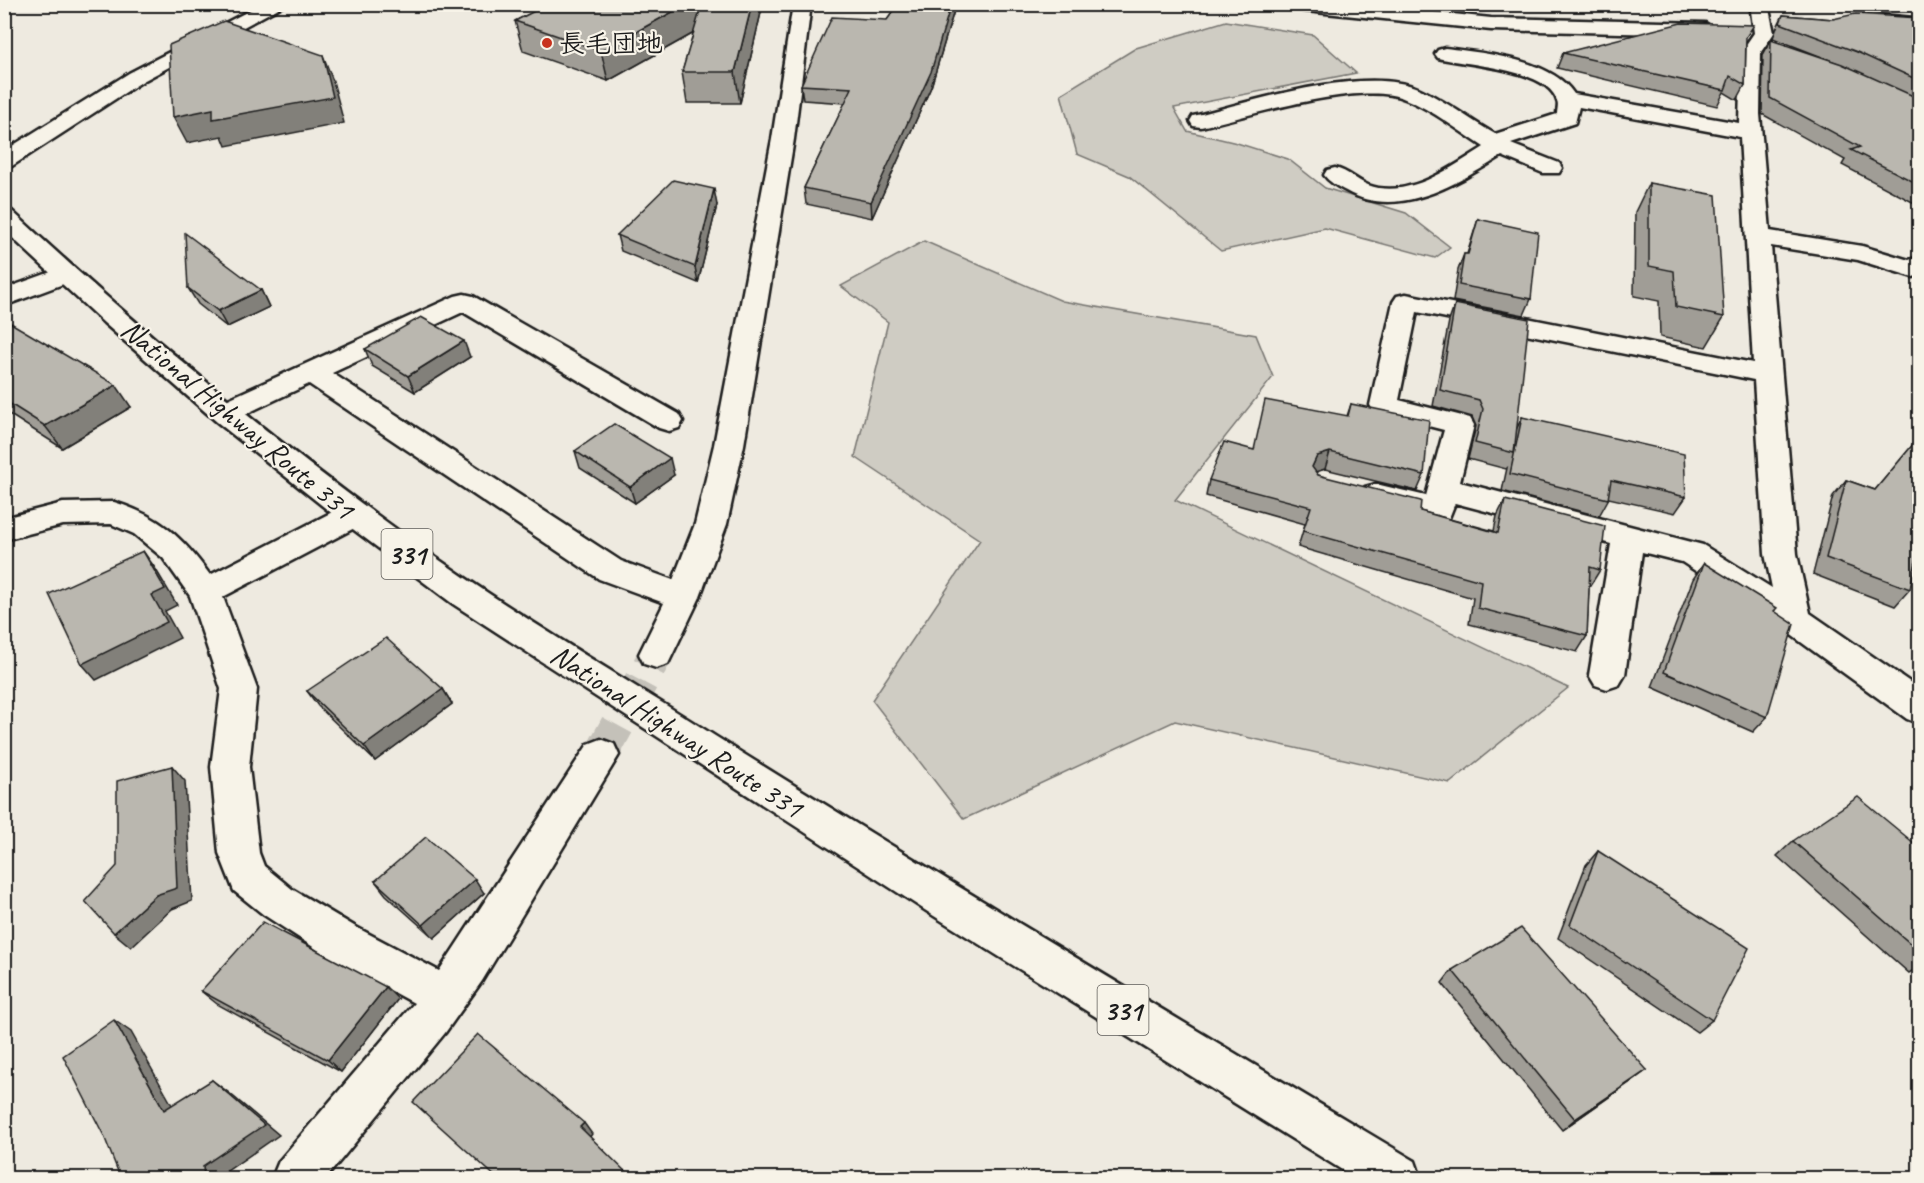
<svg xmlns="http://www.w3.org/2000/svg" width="1924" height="1183" viewBox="0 0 1924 1183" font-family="Caveat,'Klee One',sans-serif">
<rect width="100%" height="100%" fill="#eeeae0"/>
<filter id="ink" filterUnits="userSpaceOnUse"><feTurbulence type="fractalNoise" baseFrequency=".0167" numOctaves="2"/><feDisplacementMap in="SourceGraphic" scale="12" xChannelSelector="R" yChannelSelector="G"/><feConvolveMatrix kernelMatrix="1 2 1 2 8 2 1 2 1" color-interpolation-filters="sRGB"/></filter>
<g filter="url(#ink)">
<!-- green -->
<g fill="#cfccc3" stroke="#767470" stroke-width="1.5">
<path d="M1226,21L1313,35L1356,73L1174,108L1187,131L1237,143L1288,159L1325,188L1406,213L1450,247L1435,258L1325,228L1221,251L1129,176L1077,154L1061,94L1136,48Z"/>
<path d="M924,241L1062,301L1256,335L1273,377L1175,500L1568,688L1450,783L1175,721L964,819L872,700L980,540L855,457L888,322L841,286Z"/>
</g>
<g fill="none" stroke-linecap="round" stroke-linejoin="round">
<!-- minor-tunnel -->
<path stroke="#c4c1b9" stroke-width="34" stroke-dasharray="34 16" stroke-linecap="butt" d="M601,755L656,654"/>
<!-- minor casing -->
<g stroke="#1c1c1c" stroke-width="5">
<g id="minor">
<path d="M262,4H286L143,81L12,166L4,168V151L129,73Z"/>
<path d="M793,4H811L794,139L744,445L727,524L700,597L668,664L656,668L644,664L639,654L664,603L599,579L309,384L235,419L225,421L215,419L211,412L215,405L455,296L464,294L473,296L679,414L683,421L679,428L669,431L659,428L463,312L332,373L621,561L673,580L695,524L714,445L772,139Z"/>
<path d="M1287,4H1356L1491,18L1705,23L1715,29L1705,35L1491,30L1296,10Z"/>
<path d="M1750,4H1768L1774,33L1761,52L1760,114L1770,231L1862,246L1909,260L1920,256V275L1913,277L1858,260L1771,246L1797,554L1810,613L1920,689V724L1907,719L1783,629L1682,562L1642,552L1625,675L1619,685L1607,689L1595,685L1589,675L1611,544L1455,503L1449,518L1438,521L1365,503L1361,495L1365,487L1376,484L1426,496L1444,430L1374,412L1370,405L1393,302L1397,296L1406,294L1753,363L1740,137L1579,107L1575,123L1511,144L1559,163L1562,168L1559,173H1543L1502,156C1458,183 1398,221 1346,191C1338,187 1329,182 1324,175L1327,170L1335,168C1348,171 1356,180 1368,185C1408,200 1452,167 1484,147C1459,131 1433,110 1405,99C1363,80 1248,116 1201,127L1193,126L1190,121L1193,116C1250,102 1366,64 1420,89C1446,101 1470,120 1495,134L1557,114C1557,110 1559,104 1557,101C1548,68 1465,65 1438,58L1435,54L1438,50L1445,48C1483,53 1552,59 1574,94L1739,123L1741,52L1754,33ZM1417,312L1754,380L1765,554L1772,588L1703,545L1460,482L1474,425L1470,418L1399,400Z"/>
<path d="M65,267L74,270L78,275L74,280L4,306V289Z"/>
<path d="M114,502C160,516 182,537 210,575L342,507L353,504L364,507L369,515L364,523L223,597L257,689L249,767L259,853L264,866L292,889L354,926L439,971L588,744L601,739L614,744L619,755L482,981L445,1033L326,1178H272L279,1161L414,1003L324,954L264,915L234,891L219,853L211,767L221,689L190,596L163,558L134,534L111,524L63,525L4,540V518L63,503Z"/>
</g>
</g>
<!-- major casing -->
<g stroke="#1c1c1c" stroke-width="5">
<path id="major" d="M1847,4H1920V16L1856,10Z"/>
</g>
<!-- highway casing -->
<g stroke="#1c1c1c" stroke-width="5">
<path id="highway" d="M4,209L12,211C140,330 272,440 414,542C511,612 614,672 715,736C946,881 1181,1021 1415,1161L1421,1178H1355L934,916L453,604L334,515L217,422L104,323L4,230Z"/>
</g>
<!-- minor -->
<use href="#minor" fill="#f7f3e8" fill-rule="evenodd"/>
<!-- major -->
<use href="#major" fill="#f7f3e8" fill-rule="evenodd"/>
<!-- highway -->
<use href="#highway" fill="#f7f3e8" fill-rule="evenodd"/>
</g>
<!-- wall -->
<g fill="#a09d96" stroke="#1c1c1c" stroke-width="1.5">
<path d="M548,4H763L740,103H687L682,72L694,33L608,81L523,51L515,21Z"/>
<path d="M899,4H956L931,87L872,218L806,204L804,188L845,103L803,100L801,85L887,20Z"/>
<path d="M1783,15L1833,19L1920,18V206L1842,165L1845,160L1762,114L1763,55L1771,40L1840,64L1773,38L1776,29Z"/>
<path d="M1746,41L1745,85L1737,100L1724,92L1717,106L1557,68L1563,53Z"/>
<path d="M1649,183L1724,317L1706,347L1660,337L1659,301L1634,296L1635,212Z"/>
<path d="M717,205L698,283L621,251L617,235Z"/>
<path d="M1478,219L1531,299L1524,315L1453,301L1458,270L1464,254H1467Z"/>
<path d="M188,288L261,290L269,307L227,327L198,304Z"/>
<path d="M1455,304L1517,428L1522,417L1686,497L1675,513L1609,498L1599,516L1502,491L1507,468L1506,469L1468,459L1476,426L1472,417L1433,406L1449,321Z"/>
<path d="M4,319L131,407L62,448L4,411Z"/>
<path d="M365,349L470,357L415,392L372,366Z"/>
<path d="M1351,404L1424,475L1417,491L1325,469L1316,472L1318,475L1420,511L1494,531L1497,516L1505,500L1600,570L1590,586L1589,585L1587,636L1577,652L1469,624L1473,598L1298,547L1305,524L1206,496L1209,480L1347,416Z"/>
<path d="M1920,436V577L1913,573L1910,589L1895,606L1813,574L1833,496L1846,480L1875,490Z"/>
<path d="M575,451L674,475L635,503L580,468Z"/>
<path d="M1704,563L1775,611L1767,717L1753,732L1652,687L1693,579Z"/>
<path d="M443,689L452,704L375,761L318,706L307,691Z"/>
<path d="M1793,841L1920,848V966L1909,973L1777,856Z"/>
<path d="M1598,851L1712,1020L1697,1032L1558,938L1586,865Z"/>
<path d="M375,881L484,893L434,938L386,895Z"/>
<path d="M1452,970L1647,1070L1632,1081L1562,1130L1442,983Z"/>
<path d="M201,991L398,999L341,1072L217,1004Z"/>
</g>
<!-- shaded-wall -->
<g fill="#82807a" stroke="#1c1c1c" stroke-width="1.5">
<path d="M687,4H707L710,24L608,81L601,51Z"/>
<path d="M752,4H763L740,103L735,72Z"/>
<path d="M951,4H956L931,87L872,218L871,202Z"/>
<path d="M323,55L333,81L344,123L226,146L222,136L187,143L173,117Z"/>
<path d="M714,189L717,205L698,283L695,267Z"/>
<path d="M261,290L269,307L227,327L218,311Z"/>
<path d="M464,341L470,357L415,392L408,376Z"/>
<path d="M116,385L131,407L62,448L45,426Z"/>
<path d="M1330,452L1325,469L1312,473V467L1317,456Z"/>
<path d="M670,458L674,475L635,503L630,487Z"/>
<path d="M143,551L155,568L177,605L165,611L180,638L96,680L82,664L152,595Z"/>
<path d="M443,689L452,704L375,761L364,746Z"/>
<path d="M172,766L185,781L192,901L172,909L131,947L114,933L156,895Z"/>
<path d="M475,879L484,893L434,938L423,925Z"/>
<path d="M386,987L398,999L341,1072L328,1060Z"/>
<path d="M114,1020L131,1032L181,1121L164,1110Z"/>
<path d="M1647,1070L1632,1081L1562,1130L1575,1119Z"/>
<path d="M212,1080L228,1092L279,1135L220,1176V1179H204L203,1166Z"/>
<path d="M584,1123L592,1134L589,1138L580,1127Z"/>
</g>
<!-- building -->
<g fill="#bab7af" stroke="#1c1c1c" stroke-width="1.5">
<path d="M548,4H687L601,51L515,21Z"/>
<path d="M702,4H752L735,72H682Z"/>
<path d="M899,4H951L931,72L871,202L804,188L852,88L801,85L832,17L887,20Z"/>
<path d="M1855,14L1920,18V81L1857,52L1780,23L1783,15L1833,19Z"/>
<path d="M224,21L323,55L333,97L213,119V109L173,117L169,45Z"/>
<path d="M1681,23L1754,25L1746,37L1745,85L1730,76L1725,90L1563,53Z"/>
<path d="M1771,40L1842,64L1920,99V185L1851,150L1860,147L1770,98Z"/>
<path d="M673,180L714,189L695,267L617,235Z"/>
<path d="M1649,183L1716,195L1724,317L1676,307L1674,271L1649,266Z"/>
<path d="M1478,219L1538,232L1531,299L1459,285L1464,254H1468Z"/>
<path d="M185,233L261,290L218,311L188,288Z"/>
<path d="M1455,304L1529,319L1514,453L1475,443L1483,409L1479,400L1440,390Z"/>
<path d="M421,317L464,341L408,376L365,349Z"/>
<path d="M4,319L116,385L45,426L4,400Z"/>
<path d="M1265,400L1348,416L1351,404L1429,420L1424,475L1330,452L1317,456L1312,467L1318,475L1421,501L1420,511L1498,533L1505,500L1605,526L1600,570L1590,567L1587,636L1478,608L1481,581L1303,531L1311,507L1209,480L1224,442L1254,450Z"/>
<path d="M1522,417L1684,454L1686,497L1611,480L1608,499L1510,474Z"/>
<path d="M614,424L670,458L630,487L575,451Z"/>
<path d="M1920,436V552L1918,551L1910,589L1826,558L1846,480L1875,490Z"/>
<path d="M143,551L165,589L152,595L167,622L82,664L49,594Z"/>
<path d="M1704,563L1777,608L1774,611L1794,624L1767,717L1664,672Z"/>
<path d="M386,638L443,689L364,746L307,691Z"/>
<path d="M172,766L177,888L156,895L114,933L85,901L117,866V781Z"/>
<path d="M1858,797L1920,848V952L1793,841Z"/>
<path d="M426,837L475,879L423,925L375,881Z"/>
<path d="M1598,851L1749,948L1712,1020L1570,925Z"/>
<path d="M263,922L386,987L328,1060L201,991Z"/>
<path d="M1521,928L1647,1070L1575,1119L1452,970Z"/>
<path d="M114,1020L164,1110L212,1080L264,1125L203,1166L204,1179H121L104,1136L63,1056Z"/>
<path d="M478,1034L584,1123L580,1127L633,1179H541L539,1176L536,1179H498L413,1102Z"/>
</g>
</g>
<!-- markers -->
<circle fill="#c8321e" stroke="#f7f3e8" stroke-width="2" cx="547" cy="43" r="6"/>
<g text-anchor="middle" stroke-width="4.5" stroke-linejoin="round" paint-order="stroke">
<!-- far-poi labels -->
<g font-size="26" font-weight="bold" fill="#1c1c1c" stroke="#f7f3e8" text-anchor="start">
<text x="559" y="52">長毛団地</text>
</g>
<!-- shield labels -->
<g fill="#f7f3e8" stroke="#5e5c59" stroke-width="1.5">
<rect x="381.5" y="529" width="51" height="50" rx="4.5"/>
<rect x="1097.5" y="985" width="51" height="50" rx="4.5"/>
</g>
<g font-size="28" font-weight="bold" fill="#1c1c1c">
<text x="407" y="564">331</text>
<text x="1123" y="1020">331</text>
</g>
<!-- street labels -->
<g font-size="30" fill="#1c1c1c" stroke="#f7f3e8">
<text transform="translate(238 419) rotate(40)" y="10">National Highway Route 331</text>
<text transform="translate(677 731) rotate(33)" y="10">National Highway Route 331</text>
</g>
</g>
<!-- margin -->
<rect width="1924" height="1183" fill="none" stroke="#f7f3e8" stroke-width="24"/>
<rect x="12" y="12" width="1900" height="1159" fill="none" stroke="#1c1c1c" stroke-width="2" filter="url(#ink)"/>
</svg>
